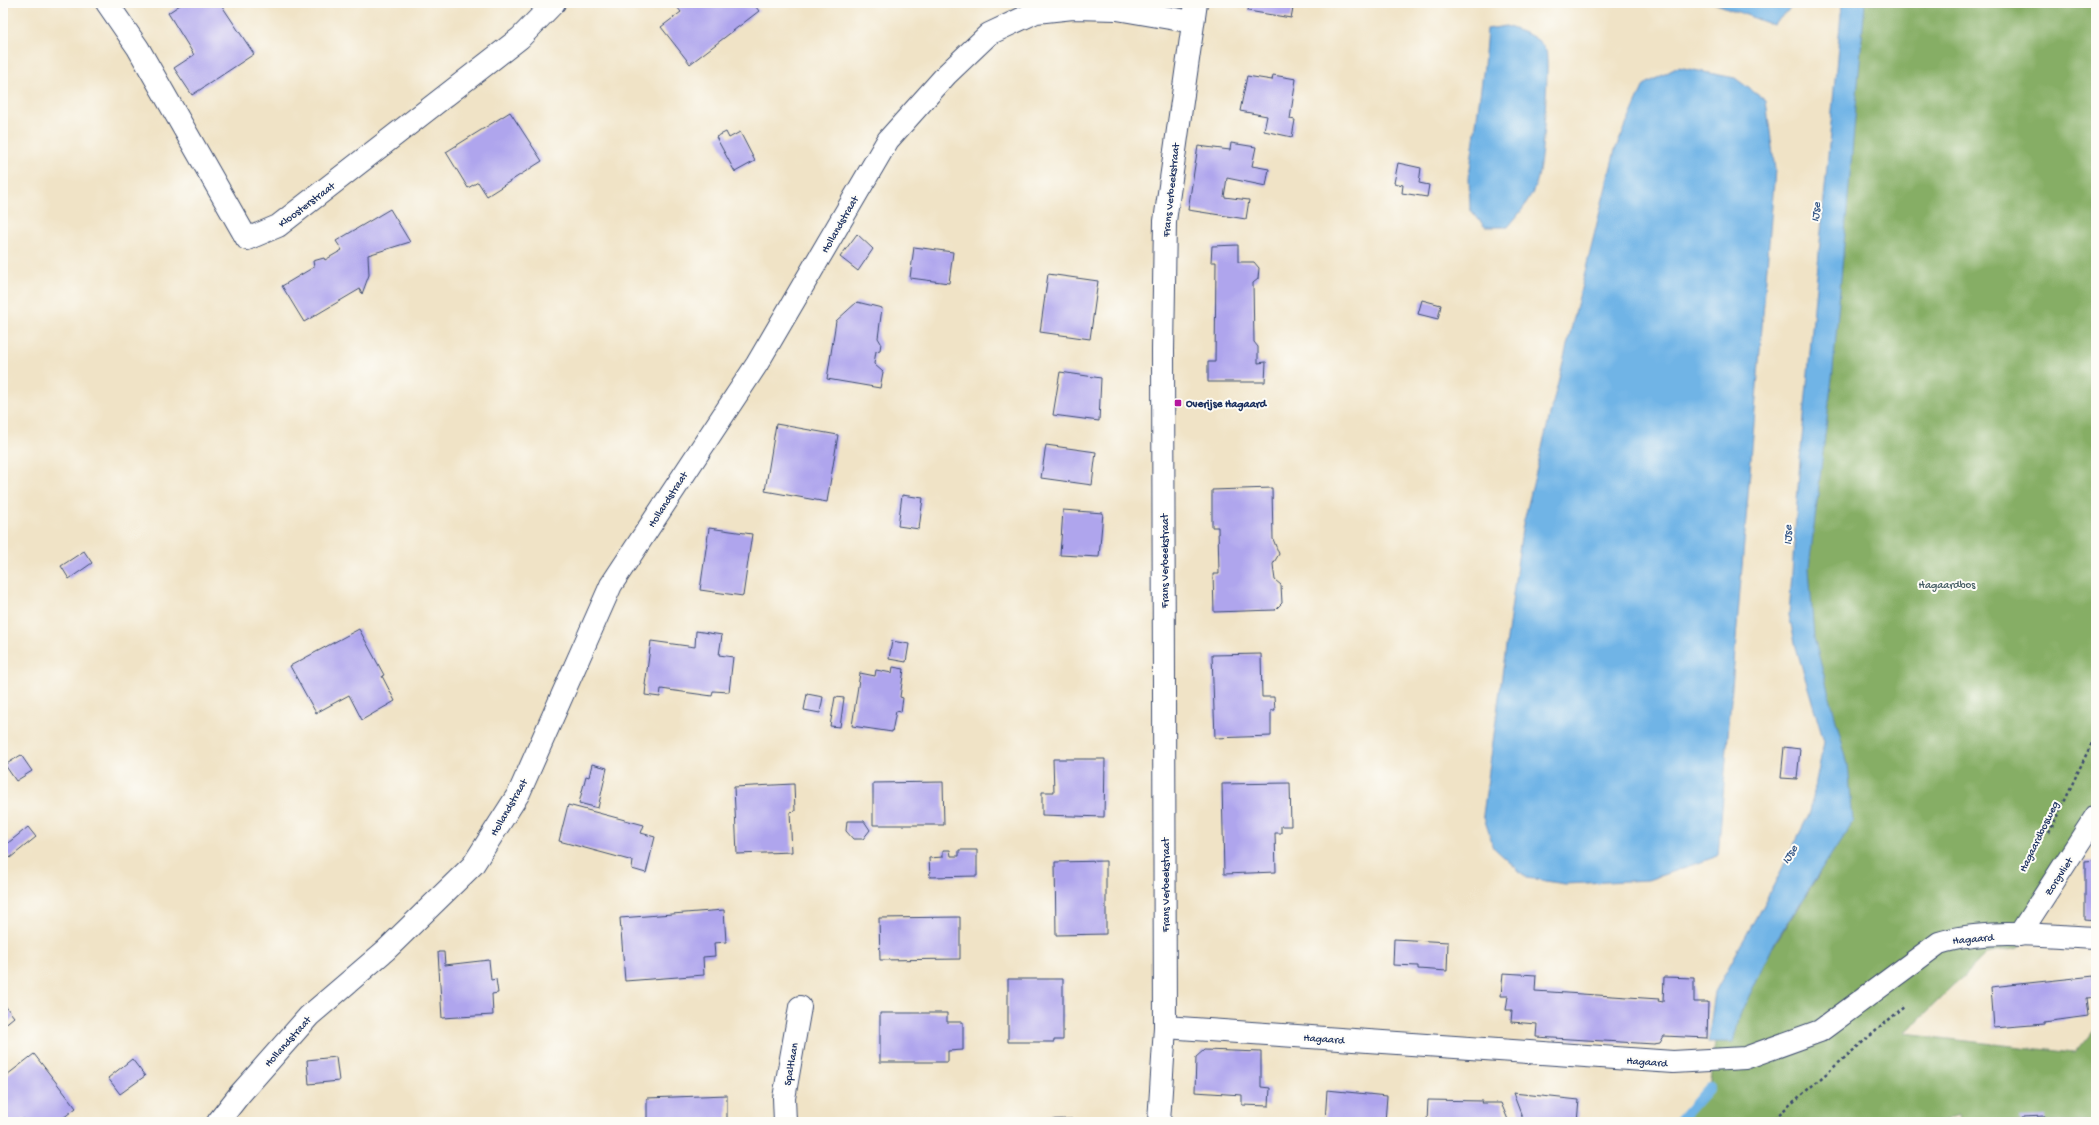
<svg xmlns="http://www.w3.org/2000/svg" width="2099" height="1125" viewBox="0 0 2099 1125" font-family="'Gochi Hand',sans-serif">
<rect width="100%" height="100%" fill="#fdfcf7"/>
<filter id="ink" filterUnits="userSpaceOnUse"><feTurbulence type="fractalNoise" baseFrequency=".025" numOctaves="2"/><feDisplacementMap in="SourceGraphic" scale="8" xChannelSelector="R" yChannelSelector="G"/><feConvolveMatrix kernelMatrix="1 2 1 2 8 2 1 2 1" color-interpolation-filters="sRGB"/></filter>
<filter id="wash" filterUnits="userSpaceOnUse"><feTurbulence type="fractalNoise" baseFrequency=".012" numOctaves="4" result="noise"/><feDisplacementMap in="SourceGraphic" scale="16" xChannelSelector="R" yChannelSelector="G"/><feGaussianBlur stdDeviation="0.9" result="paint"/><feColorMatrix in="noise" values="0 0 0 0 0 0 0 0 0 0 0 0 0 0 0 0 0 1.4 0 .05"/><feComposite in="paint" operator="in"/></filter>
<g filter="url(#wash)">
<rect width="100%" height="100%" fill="#f0e3c6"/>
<!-- forest -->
<path fill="#86ae65" stroke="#506e62" d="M1849,3H2096V833L2019,948L1986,954L1904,1034L2075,1053L2096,1027V1122H1960L1959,1114L1942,1122H1679L1709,1088L1716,1035L1819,875L1828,732L1798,599Z"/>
<!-- water -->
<g fill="#70b4e6" stroke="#4672a2">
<path d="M1714,3H1796L1773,25Z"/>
<path d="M1842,3H1865L1833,370L1809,568L1814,638L1848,765L1853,821L1776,940L1740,1015L1733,1042H1708L1715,992L1776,881L1810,812L1824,742L1796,647L1789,615L1800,460Z"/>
<path d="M1506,26C1521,32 1539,35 1546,51C1550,61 1542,168 1537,181C1532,199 1519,214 1508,227H1485L1470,209L1469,176L1484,66L1487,29Z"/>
<path d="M1678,67L1735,78L1766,101L1775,170L1718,856L1648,880L1565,884L1527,878L1494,848L1483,815L1522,529L1615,150L1644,85Z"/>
</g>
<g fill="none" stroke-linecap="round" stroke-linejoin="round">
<!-- stream -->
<path stroke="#70b4e6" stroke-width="10" d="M1679,1122L1709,1088"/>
</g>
<g id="blocks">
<!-- building -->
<g fill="#afa5ed">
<path d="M183,3H220L254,54L192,95L174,68L194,55L168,13Z"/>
<path d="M674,3H753L759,11L690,64L661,27L681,12Z"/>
<path d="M1249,3H1294L1291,18L1248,11Z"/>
<path d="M1273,75L1296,79L1290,119L1295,120L1292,137L1264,131L1267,116L1240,111L1247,76L1272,80Z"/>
<path d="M510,112L542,161L487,196L478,182L468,188L446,152Z"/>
<path d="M726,132L729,138L740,132L755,161L735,172L716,137Z"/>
<path d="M1231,143L1256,147L1252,166L1269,169L1266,186L1227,178L1224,197L1249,200L1246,219L1188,210L1198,146L1230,150Z"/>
<path d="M1398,163L1421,168L1419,183L1429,185L1427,197L1402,193L1403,185L1394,183Z"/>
<path d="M390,209L410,242L368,255L369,275L362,294L360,289L304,322L282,286L314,267L313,261L324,258L325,260L342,250L336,241Z"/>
<path d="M857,234L873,249L858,271L840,257Z"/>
<path d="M1238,245V262H1254L1259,268L1258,279L1253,283L1254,342L1258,347V363L1266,362L1265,382H1208V362H1215L1216,262H1211L1212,246Z"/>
<path d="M914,247L953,252L949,283L910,278Z"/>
<path d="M1048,274L1098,281L1090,339L1040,332Z"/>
<path d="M1422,300L1441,305L1438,319L1418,314Z"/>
<path d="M857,302L882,308L878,338L881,343L880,350L876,351L874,364L883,372L880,388L827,379L836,321Z"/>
<path d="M1060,372L1101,378L1099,421L1053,415Z"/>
<path d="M776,424L838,435L827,502L765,491Z"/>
<path d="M1046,445L1096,452L1092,485L1041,478Z"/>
<path d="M1272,488L1273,539L1279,554L1273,564L1274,573L1275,580L1281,585L1282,603L1275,610L1214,612L1213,574H1219L1218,527H1212V490Z"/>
<path d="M902,495L923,498L919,529L898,526Z"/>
<path d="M1063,510L1103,513L1099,557L1060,555Z"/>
<path d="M709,528L752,534L743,596L700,590Z"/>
<path d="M84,551L92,563L69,579L61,566Z"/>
<path d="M359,629L384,675L382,676L395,701L362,720L349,695L316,713L290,666Z"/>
<path d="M696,631L722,635L719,655L733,657L729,692L713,691L712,696L661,689L660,697L645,695L646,685H645L651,641L695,647Z"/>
<path d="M892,641L909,644L906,662L889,659Z"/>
<path d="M1261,654L1262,697H1274L1275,710H1271V736L1215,738L1212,655Z"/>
<path d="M893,667L904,669L900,697L903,698L901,712L896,711L892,732L852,726L860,673L875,676L876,670L892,673Z"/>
<path d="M807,694L823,697L820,713L804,710Z"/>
<path d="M835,697L844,698L840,727L830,726Z"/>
<path d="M1784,747L1800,749L1797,779L1781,778Z"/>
<path d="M21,755L32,771L16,781L5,765Z"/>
<path d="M1053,759H1105L1104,817L1042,815V792H1054Z"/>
<path d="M592,764L607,768L598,808L579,803L586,776L589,777Z"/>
<path d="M943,782L944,825H873V783Z"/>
<path d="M1290,783L1291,826H1281V833H1275L1276,872L1224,874L1222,784Z"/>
<path d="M794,784L795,811L790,812L792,852L737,854L734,787Z"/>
<path d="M568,805L644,825L641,833L655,837L646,873L632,869L633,861L559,841Z"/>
<path d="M847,821H864L870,830L863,839H853L846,831Z"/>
<path d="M28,827L36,837L10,858L3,847Z"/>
<path d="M943,850H950L951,856H959V850H977V876L930,877L929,858L943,857Z"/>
<path d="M2096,860V920L2085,919V861Z"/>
<path d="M1106,861V934L1056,935L1055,862Z"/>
<path d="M724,910L726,942L714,943L715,956L703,957L704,975L625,981L620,918Z"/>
<path d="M960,917V959L880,960L879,918Z"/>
<path d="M1394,939L1448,942L1447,971L1418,969V966L1393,965Z"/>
<path d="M438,952H444L445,965L489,960L491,980L496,979L498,993L492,994L493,1015L442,1018Z"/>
<path d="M1503,973L1536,975L1535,991L1659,999L1658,1001L1663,1002L1664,977L1694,978V1002H1708L1707,1038L1664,1036L1660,1043L1654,1044L1536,1037L1537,1024L1511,1022L1512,1010H1506L1508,996H1501Z"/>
<path d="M2094,976L2096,997L2086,998L2088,1016L2044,1022V1024L1994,1028L1991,987Z"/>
<path d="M1008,979H1063V1040H1054V1042H1008Z"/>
<path d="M3,1003L14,1017L3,1026Z"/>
<path d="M880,1013H947V1022H963V1050L948,1051V1062H880Z"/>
<path d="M1204,1050L1261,1052V1087L1270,1088L1269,1106L1242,1105V1095L1195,1092L1196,1057Z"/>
<path d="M34,1054L76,1108L58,1122H26L24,1119L19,1122H8L3,1115V1078Z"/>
<path d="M336,1057L339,1081L309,1084L307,1060Z"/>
<path d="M132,1059L145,1076L120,1094L108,1078Z"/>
<path d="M1327,1090L1387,1096L1385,1122H1325Z"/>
<path d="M1513,1093L1579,1100L1577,1122H1524Z"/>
<path d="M727,1095V1122H647V1098Z"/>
<path d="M1428,1100L1482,1101L1481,1103H1501L1509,1122H1427Z"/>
<path d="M2046,1116V1122H2022L2021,1117Z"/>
<path d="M1072,1119V1122H1021V1120Z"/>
</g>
</g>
</g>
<g filter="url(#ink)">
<use href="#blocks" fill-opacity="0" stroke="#3b4a6e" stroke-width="1"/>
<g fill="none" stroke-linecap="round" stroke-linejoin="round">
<!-- minor casing -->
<g stroke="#3b4a6e" stroke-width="24">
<g id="minor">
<path d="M107,3L138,48L247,239L278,226L520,38L554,3"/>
<path d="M2019,935L2096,816"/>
<path d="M1165,1027L1673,1062L1745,1058L1820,1031L1939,943C1984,928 2048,936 2096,938"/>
<path d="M218,1122L240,1094L309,1016L386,950L473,865L519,793L611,585L757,364L888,140L947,74L989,34L1036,12L1073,8L1117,9L1193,22"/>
<path d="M785,1122L784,1098L800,1007"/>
</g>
</g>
<!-- major casing -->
<g stroke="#3b4a6e" stroke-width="24">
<path id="major" d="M1159,1122L1165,1027L1163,351L1165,221L1196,3"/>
</g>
<!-- path -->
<g stroke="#3b4a6e" stroke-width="2.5" stroke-dasharray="3 3" stroke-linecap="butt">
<path d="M2049,833L2096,734"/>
<path d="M1770,1122L1906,1005"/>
</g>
<!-- minor -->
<use href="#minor" stroke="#fff" stroke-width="22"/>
<!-- major -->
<use href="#major" stroke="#fff" stroke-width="22"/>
</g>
</g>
<!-- markers -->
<rect fill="#b5179e" stroke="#fdfcf7" stroke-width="1.5" x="1174" y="399" width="8" height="8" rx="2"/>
<g text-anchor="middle" stroke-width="4" stroke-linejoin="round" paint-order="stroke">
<!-- street labels -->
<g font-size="11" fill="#1b2f5e" stroke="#fdfcf7">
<text transform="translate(1170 190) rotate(-84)" y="4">Frans Verbeekstraat</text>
<text transform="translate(306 204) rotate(-37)" y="4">Kloosterstraat</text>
<text transform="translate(839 224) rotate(-60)" y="4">Hollandstraat</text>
<text transform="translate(667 499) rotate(-57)" y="4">Hollandstraat</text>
<text transform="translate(1164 561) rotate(-90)" y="4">Frans Verbeekstraat</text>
<text transform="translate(508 807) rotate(-60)" y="4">Hollandstraat</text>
<text transform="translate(2038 836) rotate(-64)" y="4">Hagaardbosweg</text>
<text transform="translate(2058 876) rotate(-57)" y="4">Zorgvliet</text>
<text transform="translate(1165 885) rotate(-90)" y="4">Frans Verbeekstraat</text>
<text transform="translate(1973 938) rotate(-5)" y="4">Hagaard</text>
<text transform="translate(1324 1038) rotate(4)" y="4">Hagaard</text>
<text transform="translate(287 1041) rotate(-48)" y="4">Hollandstraat</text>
<text transform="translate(1647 1061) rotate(4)" y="4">Hagaard</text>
<text transform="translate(790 1064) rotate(-80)" y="4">Spaltlaan</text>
</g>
<!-- poi labels -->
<g font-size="11" font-weight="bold" fill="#1b2f5e" stroke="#fdfcf7" text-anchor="start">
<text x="1186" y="407">Overijse Hagaard</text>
</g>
<!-- park labels -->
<g font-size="11" fill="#465e64" stroke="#fdfcf7">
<text x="1947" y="588">Hagaardbos</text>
</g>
<!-- water labels -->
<g font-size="12" font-style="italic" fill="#355787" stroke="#fdfcf7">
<text transform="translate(1815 212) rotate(-84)" y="4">IJse</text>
<text transform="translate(1787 535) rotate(-89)" y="4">IJse</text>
<text transform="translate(1789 854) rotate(-58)" y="4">IJse</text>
</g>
</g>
<!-- margin -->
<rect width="2099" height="1125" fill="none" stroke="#fdfcf7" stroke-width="16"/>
</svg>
